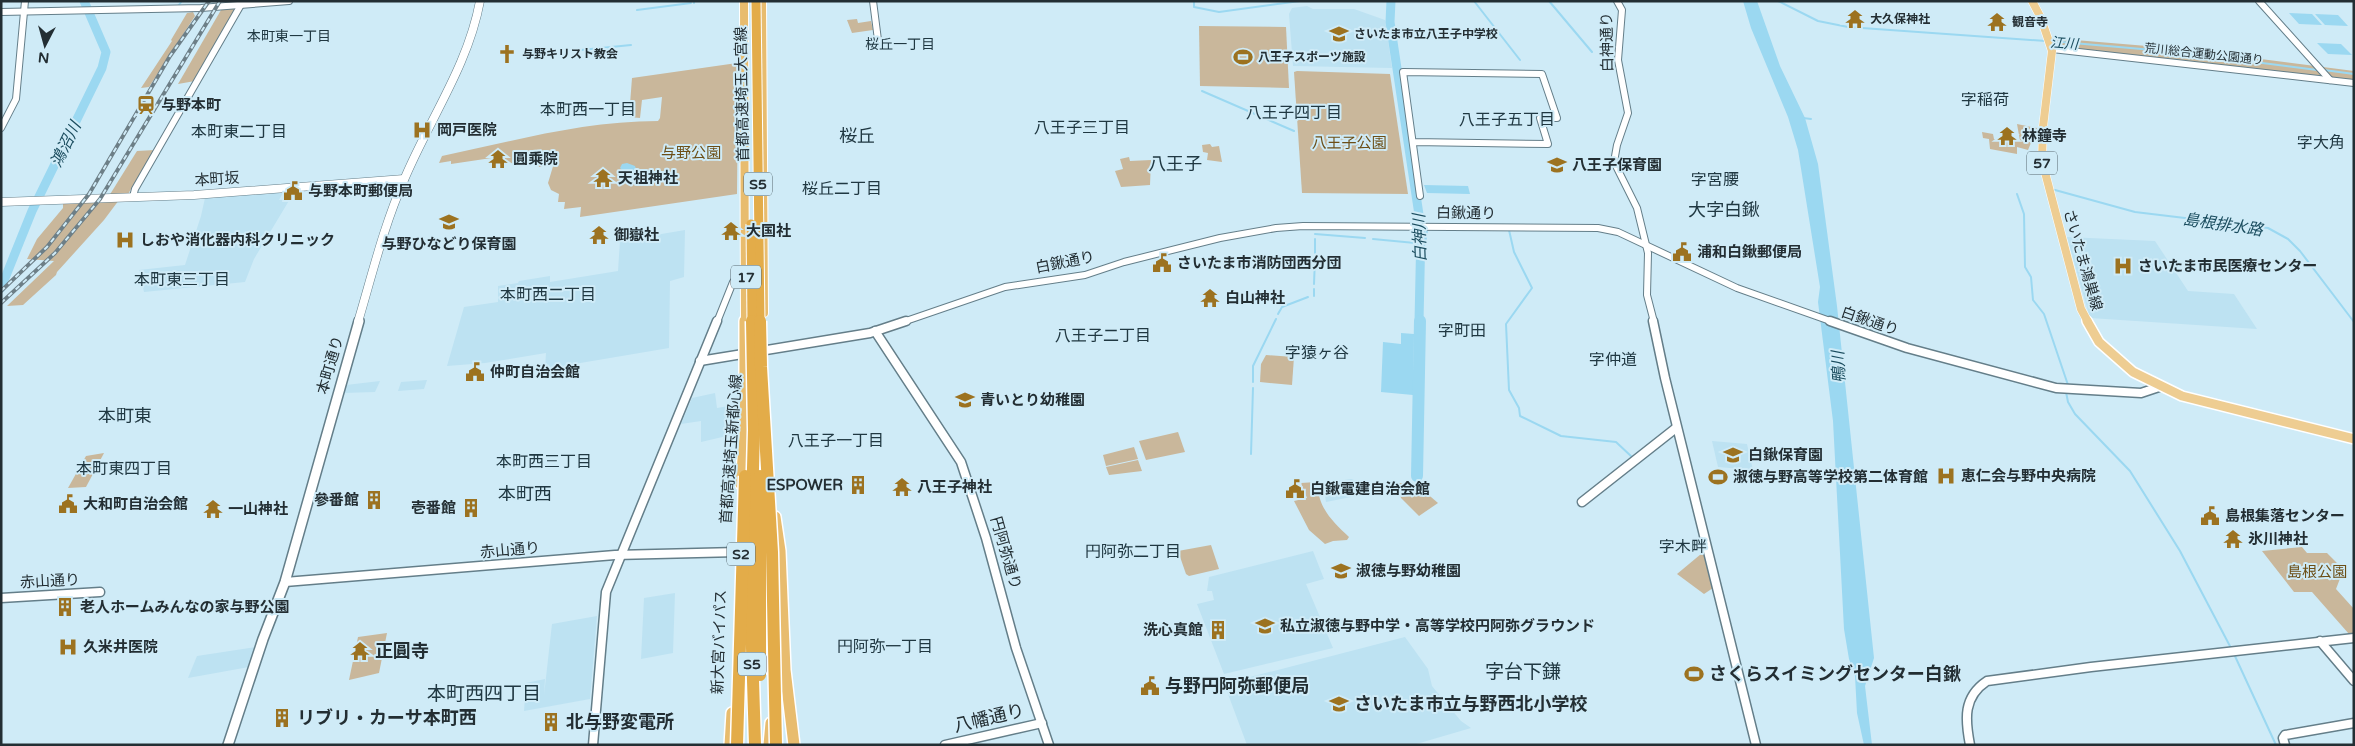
<svg xmlns="http://www.w3.org/2000/svg" width="2355" height="746" viewBox="0 0 2355 746" font-family="'Varela Round','Noto Sans JP',sans-serif">
<rect width="100%" height="100%" fill="#cfebf7"/>
<!-- built -->
<g fill="#bde2f2">
<path d="M1307,6L1313,9H1354L1385,20L1392,68L1293,66L1289,14L1292,8Z"/>
<path d="M284,191L279,200L290,199L254,259L245,282L144,292L139,270L185,265L201,216L205,198Z"/>
<path d="M685,230L684,277L670,281L669,348L545,369L546,353L485,363L447,366L464,307L498,302V286L518,283L519,281L550,276V282L618,271L620,241Z"/>
<path d="M2067,237L2155,241L2188,291L2234,294L2257,329L2090,318Z"/>
<path d="M427,380L424,389L398,391L401,382Z"/>
<path d="M380,381L375,392L343,393L346,385Z"/>
<path d="M715,393L717,408L734,405L731,435L701,442V421L681,424L692,398Z"/>
<path d="M1712,441L1747,444L1753,470L1718,467Z"/>
<path d="M1351,479L1354,480L1356,496L1326,502L1323,483Z"/>
<path d="M1313,551L1324,579L1306,584L1333,648L1224,674L1197,604L1214,600L1212,591H1207L1209,577Z"/>
<path d="M675,593L673,653L641,659L644,598Z"/>
<path d="M597,616L590,699L524,711L526,683L545,679L544,695L552,624Z"/>
<path d="M1405,637L1428,669L1432,686L1461,721L1471,728L1413,745H1247L1225,686L1227,683Z"/>
<path d="M256,647L249,667L188,678L197,656Z"/>
</g>
<!-- green -->
<g fill="#c9b79b">
<path d="M237,8L195,81L178,84L221,10Z"/>
<path d="M193,12L195,16L149,87L141,88L172,41L171,40L187,13Z"/>
<path d="M857,19L858,23L871,21L873,30L852,33L847,20Z"/>
<path d="M1199,26L1286,27L1289,88L1200,86Z"/>
<path d="M2051,38L2183,49L2354,71V82L2057,47Z"/>
<path d="M737,63L738,75L735,77V89L738,91L737,194L580,217L581,207L564,209L565,202H558L559,194L551,190L548,183L554,163L539,167L537,161L505,164V156L451,164V161L439,163L442,156C513,141 584,121 658,121L660,118L662,97L642,100L640,118L629,117L632,78Z"/>
<path d="M1297,71L1390,74L1408,194L1302,193L1294,72Z"/>
<path d="M2017,124L2037,128L2028,150L2017,147V154L1990,149L1989,139L1983,138L1982,132L1993,134L1994,139L2010,142V139L2020,141Z"/>
<path d="M1210,144L1212,147L1219,146L1222,162L1207,160L1208,153L1203,152L1202,145Z"/>
<path d="M155,150L128,194L109,196L137,151Z"/>
<path d="M1129,157L1130,161L1151,160L1150,185L1121,187L1115,171L1123,169L1120,159Z"/>
<path d="M119,200L104,220L57,272L56,275L23,305L7,306L54,261L27,259L37,239L63,208V201Z"/>
<path d="M1266,355L1294,357L1292,385L1260,382L1261,364Z"/>
<path d="M1178,432L1185,452L1146,460L1139,441Z"/>
<path d="M1134,447L1138,459L1106,466L1103,455Z"/>
<path d="M104,453L86,487L68,488L86,456Z"/>
<path d="M1138,460L1142,471L1109,475L1106,467Z"/>
<path d="M1316,482L1318,483C1317,507 1333,522 1349,537L1347,540L1333,541L1325,544L1309,530L1294,501L1307,498L1301,483Z"/>
<path d="M1399,483L1417,485L1438,503L1419,516L1401,498L1397,485Z"/>
<path d="M1211,545L1219,569L1189,576L1186,574L1178,551Z"/>
<path d="M2302,547L2307,553H2327L2342,568L2338,569L2341,576L2336,589L2354,609V633L2349,634L2312,592H2294L2262,551Z"/>
<path d="M1701,554L1705,556L1713,588L1704,594L1677,574Z"/>
<path d="M387,633L379,673L349,680L358,637Z"/>
</g>
<!-- water -->
<g fill="#9bd8f1">
<path d="M1743,1H1757L1780,66L1805,118L1818,164L1837,306L1874,658L1865,686L1872,745H1864L1857,713L1855,676L1849,659L1844,629L1833,421L1818,302L1820,287L1798,150L1788,117L1751,28Z"/>
<path d="M2289,13L2312,14L2322,25L2299,24Z"/>
<path d="M2315,14L2338,15L2348,26L2325,25Z"/>
<path d="M2317,43L2341,44L2352,55L2328,54Z"/>
<path d="M627,163L635,166L640,180L619,183L627,174L620,168L622,164Z"/>
<path d="M1424,185L1468,186L1470,194L1427,193Z"/>
<path d="M1401,333L1414,334L1413,395L1381,392L1383,342L1401,344Z"/>
</g>
<g fill="none" stroke-linecap="round" stroke-linejoin="round">
<!-- stream -->
<g stroke="#9bd8f1" stroke-width="2">
<path d="M694,1V3"/>
<path d="M1194,1V7L1219,12L1300,1"/>
<path d="M1474,1L1520,60"/>
<path d="M1549,1L1592,52"/>
<path d="M1778,1L1818,21L1848,27L2046,41"/>
<path d="M178,6L182,1"/>
<path d="M637,10L691,3"/>
<path d="M2050,41L2176,52L2317,70"/>
<path d="M581,50L631,45"/>
<path d="M2324,70L2354,74"/>
<path d="M1202,91L1294,131"/>
<path d="M1803,118L1811,119"/>
<path d="M2055,190L2135,212L2268,228L2288,239L2300,251L2354,322"/>
<path d="M2017,194L2024,214L2025,267L2031,277L2033,300L2044,314L2068,385"/>
<path d="M1509,230L1514,252L1532,288L1506,324L1509,390L1519,408L1520,416L1561,436L1616,442L1632,457"/>
<path d="M1315,234L1365,238"/>
<path d="M1315,239V253"/>
<path d="M1373,239L1415,243"/>
<path d="M1425,244L1427,230"/>
<path d="M1314,284L1315,258"/>
<path d="M1314,289V296"/>
<path d="M1278,314L1282,307L1308,297"/>
<path d="M1253,382V366L1276,319"/>
<path d="M2066,392L2068,402L2075,414L2130,471L2180,551L2232,650"/>
<path d="M1251,454L1253,388"/>
<path d="M2234,654L2276,745"/>
</g>
<!-- river-far1 -->
<g stroke="#9bd8f1" stroke-width="9">
<path d="M1391,1L1390,22L1421,228L1419,322"/>
<path d="M1,288L32,211L102,68L106,52L84,1"/>
</g>
<!-- river -->
<path stroke="#9bd8f1" stroke-width="12" d="M1417,476L1420,321"/>
<!-- tertiary-far1 casing -->
<g stroke="#647e89" stroke-width="8">
<g id="tertiary-far1">
<path d="M873,1L878,40"/>
<path d="M1617,1L1622,10L1618,60L1628,113L1617,145L1614,162L1637,208L1648,253L1647,295L1654,322"/>
<path d="M2259,1L2330,80"/>
<path d="M1,12L201,8L289,1"/>
<path d="M2052,49L2354,83"/>
<path d="M1,128L16,99L25,1"/>
<path d="M1413,142L1548,144L1540,118H1557L1542,74L1403,72L1420,196"/>
<path d="M133,197L135,189L242,3"/>
<path d="M717,322L733,282"/>
<path d="M903,322L1005,287L1085,275L1124,262L1220,238L1276,228L1303,226L1598,228L1618,232L1737,288L1833,322"/>
</g>
</g>
<!-- tertiary casing -->
<g stroke="#647e89" stroke-width="11">
<g id="tertiary">
<path d="M1653,321L1665,378L1756,745"/>
<path d="M1830,321L1907,348L2056,388L2141,393L2159,387"/>
<path d="M875,331L961,462L986,538L1016,648L1049,745"/>
<path d="M700,361L870,333L906,321"/>
<path d="M1582,502L1676,428"/>
<path d="M285,582L615,555L738,552"/>
<path d="M1,598L100,592"/>
<path d="M2320,641L2354,681"/>
<path d="M593,745L606,592L717,321"/>
<path d="M945,745L1042,723"/>
<path d="M1970,745C1965,719 1963,697 1987,681L2091,667L2354,638"/>
<path d="M2285,745L2283,738L2285,735L2354,723"/>
</g>
</g>
<!-- secondary-far1 casing -->
<g stroke="#647e89" stroke-width="9">
<g id="secondary-far1">
<path d="M1,202L194,195L404,179"/>
<path d="M358,322C372,275 384,225 404,180C429,120 468,66 480,1"/>
</g>
</g>
<!-- secondary casing -->
<g stroke="#647e89" stroke-width="12">
<path id="secondary" d="M228,745L263,639L285,582L359,321"/>
</g>
<!-- primary-far1 casing -->
<g stroke="#fff" stroke-width="9">
<path id="primary-far1" d="M2032,1L2041,18L2052,51L2043,127L2042,161L2081,309L2088,322"/>
</g>
<!-- primary casing -->
<g stroke="#fff" stroke-width="12">
<path id="primary" d="M2087,321L2099,342L2133,372L2182,396L2354,439"/>
</g>
<!-- trunk-far1 casing -->
<g stroke="#fff" stroke-width="10">
<g id="trunk-far1">
<path d="M744,1L745,322"/>
<path d="M762,1L764,313"/>
</g>
</g>
<!-- trunk casing -->
<g stroke="#fff" stroke-width="14">
<g id="trunk">
<path d="M741,484L745,435V321"/>
<path d="M775,517L780,551L785,670L794,745"/>
<path d="M730,745L732,713"/>
<path d="M769,745L771,723"/>
</g>
</g>
<!-- tertiary-far1 -->
<use href="#tertiary-far1" stroke="#fff" stroke-width="6"/>
<!-- tertiary -->
<use href="#tertiary" stroke="#fff" stroke-width="8"/>
<!-- secondary-far1 -->
<use href="#secondary-far1" stroke="#fff" stroke-width="8"/>
<!-- secondary -->
<use href="#secondary" stroke="#fff" stroke-width="9"/>
<!-- primary-far1 -->
<use href="#primary-far1" stroke="#eecd92" stroke-width="8"/>
<!-- primary -->
<use href="#primary" stroke="#eecd92" stroke-width="9"/>
<!-- trunk-far1 -->
<use href="#trunk-far1" stroke="#e8bc6e" stroke-width="8"/>
<!-- trunk -->
<use href="#trunk" stroke="#e8bc6e" stroke-width="11"/>
<!-- rail casing -->
<g stroke="#6d7f87" stroke-width="4">
<g id="rail">
<path d="M1,291L47,247L89,194L170,56L209,1"/>
<path d="M1,303L55,253L100,199L220,1"/>
</g>
</g>
<!-- rail -->
<use href="#rail" stroke="#cfebf7" stroke-width="2" stroke-dasharray="5" stroke-linecap="butt"/>
<!-- motorway-bridge-far1 casing -->
<g stroke="#fff" stroke-width="11" stroke-linecap="butt">
<g id="motorway-bridge-far1">
<path d="M756,1L760,322"/>
<path d="M751,224L752,322"/>
</g>
</g>
<!-- motorway-bridge casing -->
<g stroke="#fff" stroke-width="15" stroke-linecap="butt">
<g id="motorway-bridge">
<path d="M752,321L754,430L750,583L755,745"/>
<path d="M760,321L761,367L772,552L776,745"/>
<path d="M760,476V675"/>
<path d="M737,745L745,476"/>
</g>
</g>
<!-- motorway-bridge-far1 -->
<use href="#motorway-bridge-far1" stroke="#e3ac49" stroke-width="9"/>
<!-- motorway-bridge -->
<use href="#motorway-bridge" stroke="#e3ac49" stroke-width="12"/>
</g>
<!-- icons -->
<defs>
<g id="temple-bare" transform="scale(1.5)"><path d="M0-6L5-2H3V0L6.5 2.5H4V6H1.5V3h-3V6H-4V2.5H-6.5L-3 0V-2H-5Z" fill="#9c7220" stroke="#cfebf7" stroke-width="2.5" paint-order="stroke"/></g>
<g id="school-bare" transform="scale(1.5)"><path d="M0-5L7-2L0 1L-7-2ZM-4 1L0 2.5L4 1V4Q0 6-4 4Z" fill="#9c7220" stroke="#cfebf7" stroke-width="2.5" paint-order="stroke"/></g>
<g id="church-bare" transform="scale(1.5)"><path d="M-1.2-6h2.4v3.5h3.3v2.4h-3.3V6h-2.4V-.1h-3.3v-2.4h3.3Z" fill="#9c7220" stroke="#cfebf7" stroke-width="2.5" paint-order="stroke"/></g>
<g id="stadium-bare" transform="scale(1.5)"><path d="M0-5a6.5 5 0 1 0 0 10a6.5 5 0 1 0 0-10ZM-3.5-1.8h7v3.6h-7Z" fill="#9c7220" stroke="#cfebf7" stroke-width="2.5" paint-order="stroke"/></g>
<g id="station-bare" transform="scale(1.5)"><path d="M-3-6H3Q5-6 5-4V2Q5 4 3 4L4.5 6H3L1.5 4h-3L-3 6H-4.5L-3 4Q-5 4-5 2V-4Q-5-6-3-6ZM-3.5-4v3h7v-3ZM-3.5 1v1.5H-2V1ZM2 1v1.5H3.5V1Z" fill="#9c7220" stroke="#cfebf7" stroke-width="2.5" paint-order="stroke"/></g>
<g id="hospital-bare" transform="scale(1.5)"><path d="M-5-5h3v3.5h4V-5h3V5h-3V1.5h-4V5h-3Z" fill="#9c7220" stroke="#cfebf7" stroke-width="2.5" paint-order="stroke"/></g>
<g id="civic-bare" transform="scale(1.5)"><path d="M-.6-6.5H3V-4.5H.6V-3L4-1V1h2V6H-6V1h2V-1L-.6-3ZM-1.2 2.5V6h2.4V2.5Z" fill="#9c7220" stroke="#cfebf7" stroke-width="2.5" paint-order="stroke"/></g>
<g id="building-bare" transform="scale(1.5)"><path d="M-4-6H4V6H1V3H-1V6H-4ZM-2.5-4.3h1.7v1.8h-1.7ZM.8-4.3h1.7v1.8H.8ZM-2.5-1h1.7V.8h-1.7ZM.8-1h1.7V.8H.8Z" fill="#9c7220" stroke="#cfebf7" stroke-width="2.5" paint-order="stroke"/></g>
</defs>
<g fill-rule="evenodd">
<use href="#temple-bare" x="1855" y="19"/>
<use href="#temple-bare" x="1997" y="22"/>
<use href="#school-bare" x="1339" y="34"/>
<use href="#church-bare" x="507" y="54"/>
<use href="#stadium-bare" x="1243" y="57"/>
<use href="#station-bare" x="146" y="105"/>
<use href="#hospital-bare" x="422" y="130"/>
<use href="#temple-bare" x="2007" y="136"/>
<use href="#temple-bare" x="498" y="159"/>
<use href="#school-bare" x="1557" y="165"/>
<use href="#temple-bare" x="603" y="178"/>
<use href="#civic-bare" x="293" y="191"/>
<use href="#school-bare" x="449" y="222"/>
<use href="#temple-bare" x="731" y="231"/>
<use href="#temple-bare" x="599" y="235"/>
<use href="#hospital-bare" x="125" y="240"/>
<use href="#civic-bare" x="1682" y="252"/>
<use href="#civic-bare" x="1162" y="263"/>
<use href="#hospital-bare" x="2123" y="266"/>
<use href="#temple-bare" x="1210" y="298"/>
<use href="#civic-bare" x="475" y="372"/>
<use href="#school-bare" x="965" y="400"/>
<use href="#school-bare" x="1733" y="455"/>
<use href="#hospital-bare" x="1946" y="476"/>
<use href="#stadium-bare" x="1718" y="477"/>
<use href="#building-bare" x="858" y="485"/>
<use href="#temple-bare" x="902" y="487"/>
<use href="#civic-bare" x="1295" y="489"/>
<use href="#building-bare" x="374" y="500"/>
<use href="#civic-bare" x="68" y="504"/>
<use href="#building-bare" x="471" y="508"/>
<use href="#temple-bare" x="213" y="509"/>
<use href="#civic-bare" x="2210" y="516"/>
<use href="#temple-bare" x="2233" y="539"/>
<use href="#school-bare" x="1341" y="571"/>
<use href="#building-bare" x="65" y="607"/>
<use href="#school-bare" x="1265" y="626"/>
<use href="#building-bare" x="1218" y="630"/>
<use href="#hospital-bare" x="68" y="647"/>
<use href="#temple-bare" x="360" y="651"/>
<use href="#stadium-bare" x="1694" y="674"/>
<use href="#civic-bare" x="1150" y="686"/>
<use href="#school-bare" x="1339" y="704"/>
<use href="#building-bare" x="282" y="718"/>
<use href="#building-bare" x="551" y="722"/>
</g>
<g text-anchor="middle" stroke-width="4" stroke-linejoin="round" paint-order="stroke">
<!-- far-poi labels -->
<g font-size="12" font-weight="bold" fill="#232e33" stroke="#cfebf7" text-anchor="start">
<text x="1870" y="23">大久保神社</text>
<text x="2012" y="26">観音寺</text>
<text x="1354" y="38">さいたま市立八王子中学校</text>
<text x="522" y="58">与野キリスト教会</text>
<text x="1258" y="61">八王子スポーツ施設</text>
</g>
<!-- far-street labels -->
<g font-size="12" fill="#232e33" stroke="#cfebf7">
<text transform="translate(2204 54) rotate(6)" y="4">荒川総合運動公園通り</text>
</g>
<!-- far-neighbourhood labels -->
<g font-size="14" fill="#203842" stroke="#cfebf7">
<text x="289" y="41">本町東一丁目</text>
<text x="900" y="49">桜丘一丁目</text>
</g>
<!-- far-water labels -->
<g font-size="14" font-style="italic" fill="#1b4d5f" stroke="#cfebf7">
<text transform="translate(2064 43) rotate(4)" y="5">江川</text>
</g>
<!-- shield labels -->
<g fill="#cfebf7" stroke="#57676e" stroke-width="1">
<rect x="2027" y="151.5" width="30" height="23" rx="4"/>
<rect x="744" y="172.5" width="28" height="23" rx="4"/>
<rect x="731" y="265.5" width="30" height="23" rx="4"/>
<rect x="727" y="542.5" width="28" height="23" rx="4"/>
<rect x="738" y="652.5" width="28" height="23" rx="4"/>
</g>
<g font-size="14" font-weight="bold" fill="#232e33">
<text x="2042" y="168">57</text>
<text x="758" y="189">S5</text>
<text x="746" y="282">17</text>
<text x="741" y="559">S2</text>
<text x="752" y="669">S5</text>
</g>
<!-- street labels -->
<g font-size="15" fill="#232e33" stroke="#cfebf7">
<text transform="translate(1607 42) rotate(-91)" y="5">白神通り</text>
<text transform="translate(742 94) rotate(-91)" y="5">首都高速埼玉大宮線</text>
<text transform="translate(217 179) rotate(-4)" y="5">本町坂</text>
<text transform="translate(1466 213) rotate(1)" y="5">白鍬通り</text>
<text transform="translate(2083 260) rotate(74)" y="5">さいたま鴻巣線</text>
<text transform="translate(1065 262) rotate(-11)" y="5">白鍬通り</text>
<text transform="translate(1870 321) rotate(19)" y="5">白鍬通り</text>
<text transform="translate(330 365) rotate(-74)" y="5">本町通り</text>
<text transform="translate(731 449) rotate(-86)" y="5">首都高速埼玉新都心線</text>
<text transform="translate(510 550) rotate(-5)" y="5">赤山通り</text>
<text transform="translate(1006 553) rotate(74)" y="5">円阿弥通り</text>
<text transform="translate(50 581) rotate(-3)" y="5">赤山通り</text>
<text transform="translate(719 642) rotate(-88)" y="5">新大宮バイパス</text>
</g>
<!-- poi labels -->
<g font-size="15" font-weight="bold" fill="#232e33" stroke="#cfebf7" text-anchor="start">
<text x="161" y="110">与野本町</text>
<text x="437" y="135">岡戸医院</text>
<text x="2022" y="141">林鐘寺</text>
<text x="513" y="164">圓乘院</text>
<text x="1572" y="170">八王子保育園</text>
<text x="618" y="183">天祖神社</text>
<text x="308" y="196">与野本町郵便局</text>
<text x="746" y="236">大国社</text>
<text x="614" y="240">御嶽社</text>
<text x="140" y="245">しおや消化器内科クリニック</text>
<text x="449" y="249" text-anchor="middle">与野ひなどり保育園</text>
<text x="1697" y="257">浦和白鍬郵便局</text>
<text x="1177" y="268">さいたま市消防団西分団</text>
<text x="2138" y="271">さいたま市民医療センター</text>
<text x="1225" y="303">白山神社</text>
<text x="490" y="377">仲町自治会館</text>
<text x="980" y="405">青いとり幼稚園</text>
<text x="1748" y="460">白鍬保育園</text>
<text x="1961" y="481">恵仁会与野中央病院</text>
<text x="1733" y="482">淑徳与野高等学校第二体育館</text>
<text x="843" y="490" text-anchor="end">ESPOWER</text>
<text x="917" y="492">八王子神社</text>
<text x="1310" y="494">白鍬電建自治会館</text>
<text x="359" y="505" text-anchor="end">參番館</text>
<text x="83" y="509">大和町自治会館</text>
<text x="456" y="513" text-anchor="end">壱番館</text>
<text x="228" y="514">一山神社</text>
<text x="2225" y="521">島根集落センター</text>
<text x="2248" y="544">氷川神社</text>
<text x="1356" y="576">淑徳与野幼稚園</text>
<text x="80" y="612">老人ホームみんなの家与野公園</text>
<text x="1280" y="631">私立淑徳与野中学・高等学校円阿弥グラウンド</text>
<text x="1203" y="635" text-anchor="end">洗心真館</text>
<text x="83" y="652">久米井医院</text>
</g>
<!-- park labels -->
<g font-size="15" fill="#6c4e16" stroke="#cfebf7">
<text x="1349" y="148">八王子公園</text>
<text x="691" y="158">与野公園</text>
<text x="2317" y="577">島根公園</text>
</g>
<!-- neighbourhood labels -->
<g font-size="16" fill="#203842" stroke="#cfebf7">
<text x="1985" y="105">字稲荷</text>
<text x="588" y="115">本町西一丁目</text>
<text x="1294" y="118">八王子四丁目</text>
<text x="1507" y="125">八王子五丁目</text>
<text x="1082" y="133">八王子三丁目</text>
<text x="239" y="137">本町東二丁目</text>
<text x="2321" y="148">字大角</text>
<text x="1715" y="185">字宮腰</text>
<text x="842" y="194">桜丘二丁目</text>
<text x="182" y="285">本町東三丁目</text>
<text x="548" y="300">本町西二丁目</text>
<text x="1462" y="336">字町田</text>
<text x="1103" y="341">八王子二丁目</text>
<text x="1317" y="358">字猿ヶ谷</text>
<text x="1613" y="365">字仲道</text>
<text x="836" y="446">八王子一丁目</text>
<text x="544" y="467">本町西三丁目</text>
<text x="124" y="474">本町東四丁目</text>
<text x="1683" y="552">字木畔</text>
<text x="1133" y="557">円阿弥二丁目</text>
<text x="885" y="652">円阿弥一丁目</text>
</g>
<!-- water labels -->
<g font-size="16" font-style="italic" fill="#1b4d5f" stroke="#cfebf7">
<text transform="translate(65 144) rotate(-64)" y="6">鴻沼川</text>
<text transform="translate(2223 224) rotate(8)" y="6">島根排水路</text>
<text transform="translate(1419 238) rotate(-92)" y="6">白神川</text>
<text transform="translate(1838 367) rotate(-93)" y="6">鴨川</text>
</g>
<!-- quarter labels -->
<g font-size="18" fill="#203842" stroke="#cfebf7">
<text x="857" y="142">桜丘</text>
<text x="1175" y="170">八王子</text>
<text x="1724" y="216">大字白鍬</text>
<text x="125" y="422">本町東</text>
<text x="525" y="500">本町西</text>
</g>
<!-- near-poi labels -->
<g font-size="18" font-weight="bold" fill="#232e33" stroke="#cfebf7" text-anchor="start">
<text x="375" y="657">正圓寺</text>
<text x="1709" y="680">さくらスイミングセンター白鍬</text>
<text x="1165" y="692">与野円阿弥郵便局</text>
<text x="1354" y="710">さいたま市立与野西北小学校</text>
<text x="297" y="724">リブリ・カーサ本町西</text>
<text x="566" y="728">北与野変電所</text>
</g>
<!-- near-street labels -->
<g font-size="18" fill="#232e33" stroke="#cfebf7">
<text transform="translate(989 718) rotate(-13)" y="6">八幡通り</text>
</g>
<!-- near-neighbourhood labels -->
<g font-size="19" fill="#203842" stroke="#cfebf7">
<text x="1523" y="678">字台下鎌</text>
<text x="484" y="700">本町西四丁目</text>
</g>
</g>
<!-- border -->
<rect width="2355" height="746" fill="none" stroke="#232e33" stroke-width="5"/>
<!-- north arrow -->
<g transform="translate(45 45) rotate(186)" stroke="#cfebf7" stroke-width="4" paint-order="stroke">
<path d="M0-4L9 19L0 12L-9 19Z" fill="#232e33"/>
<text y="-8" font-size="14" font-weight="bold" text-anchor="middle" fill="#232e33">N</text>
</g>
</svg>
